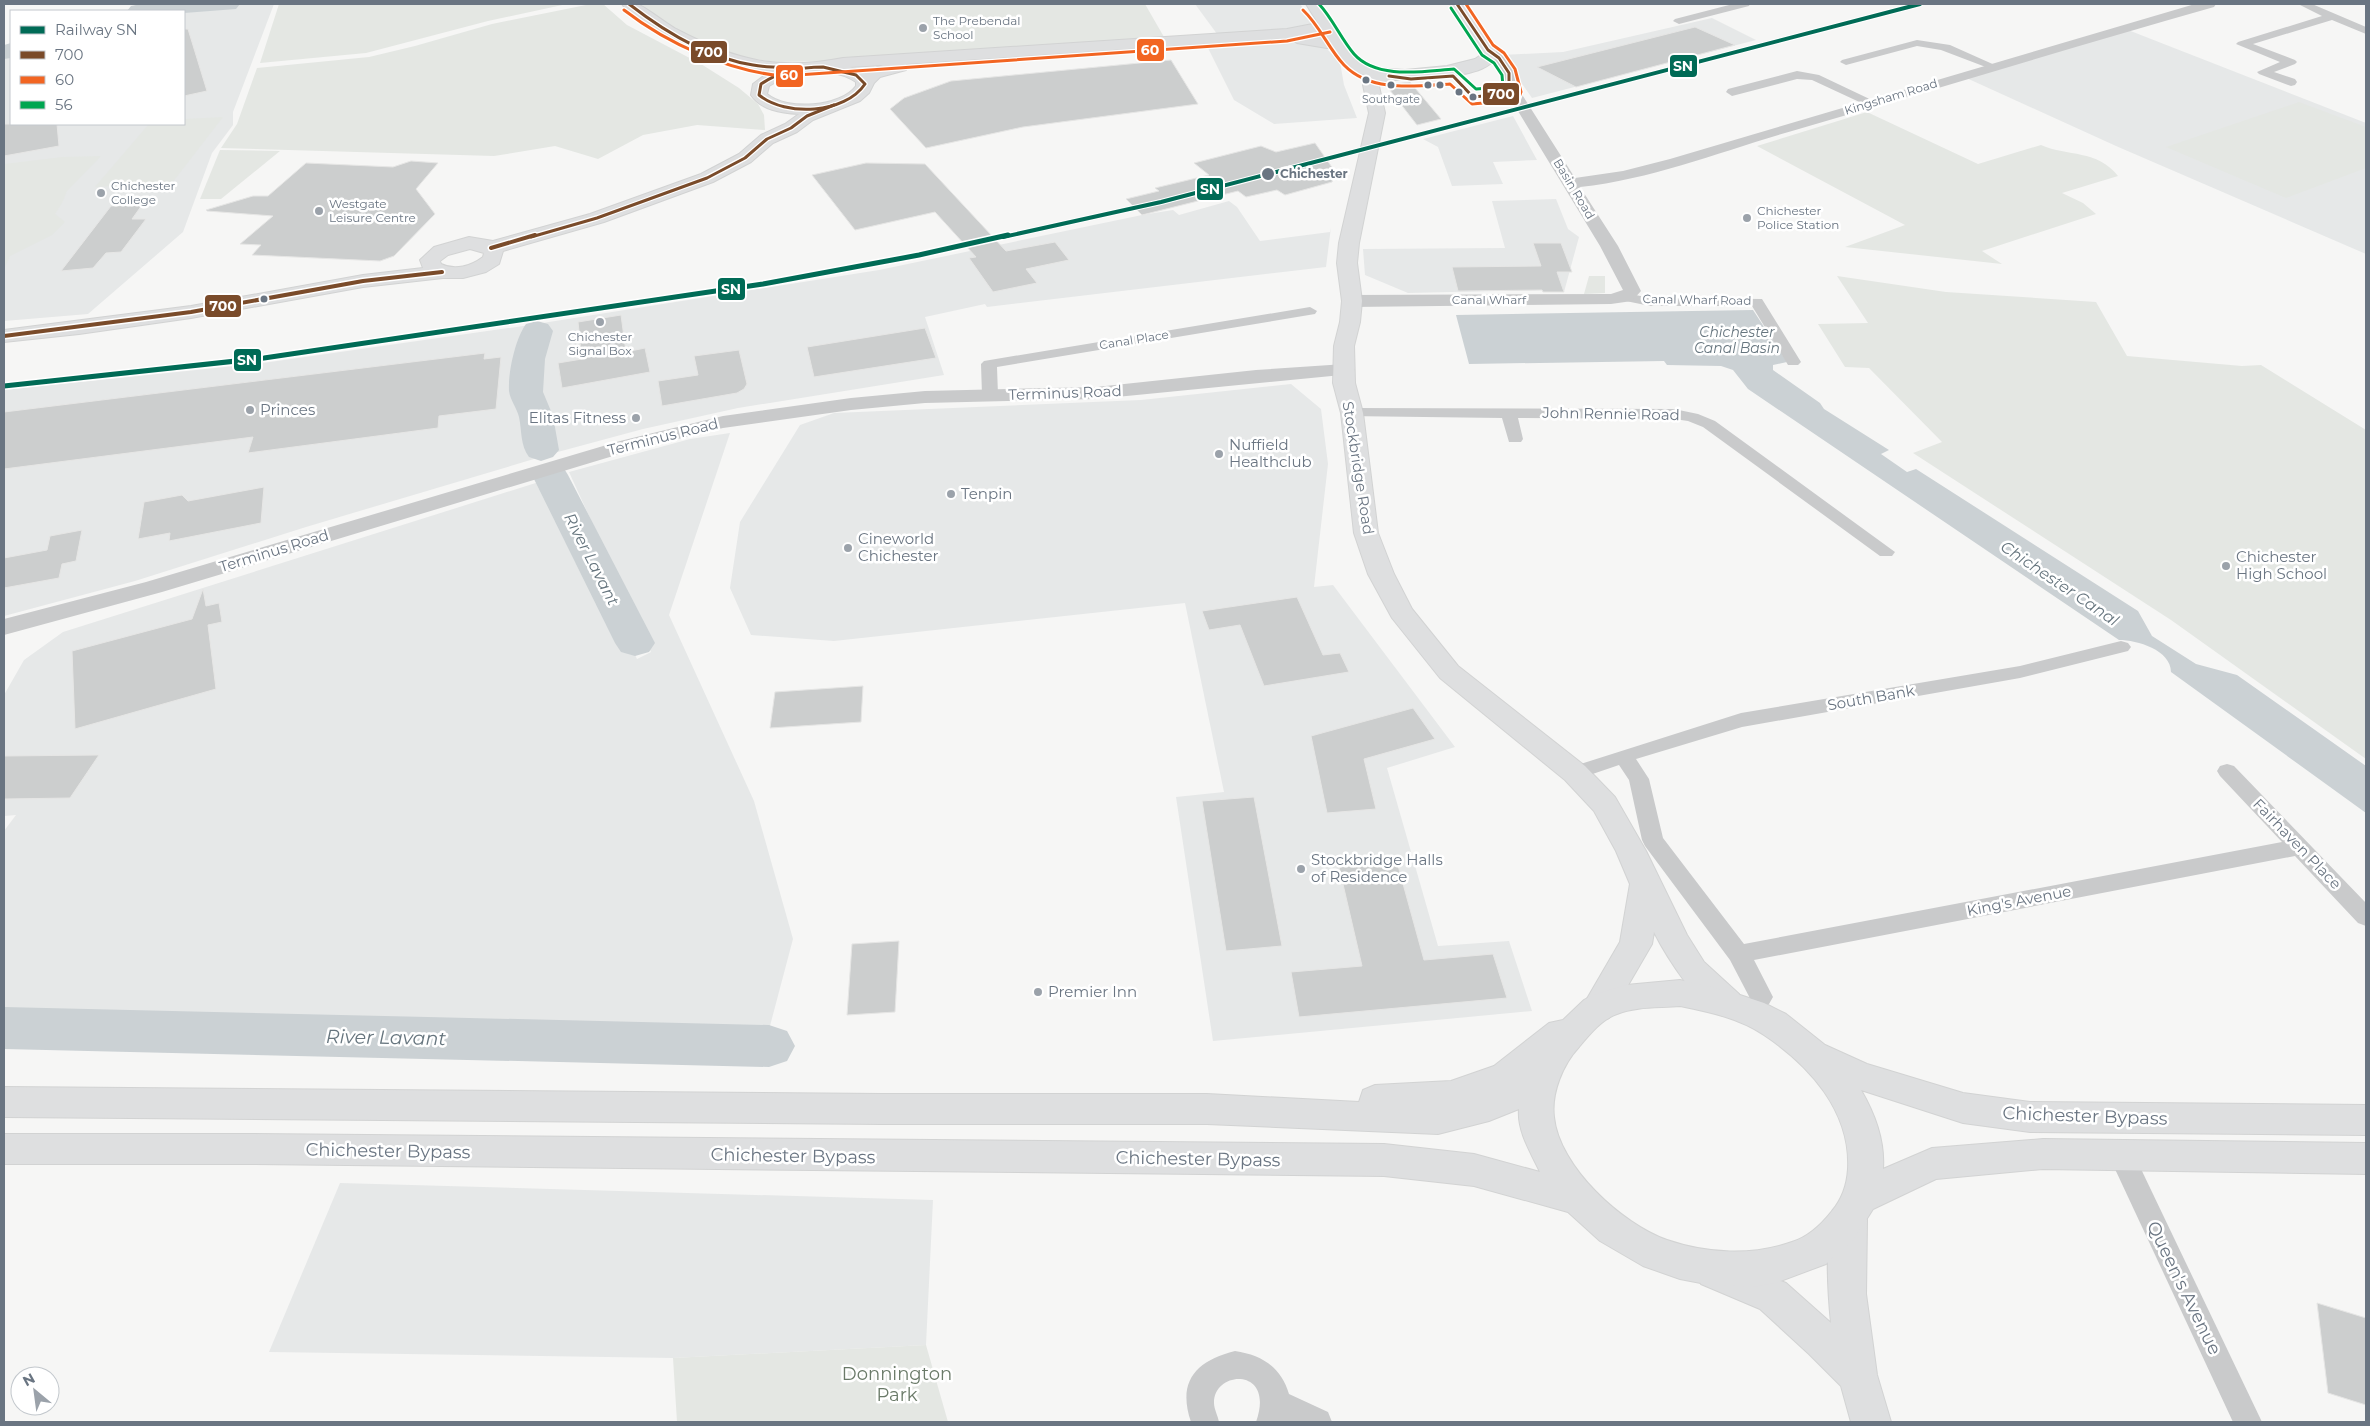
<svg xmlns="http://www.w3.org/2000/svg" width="2370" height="1426" viewBox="0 0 2370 1426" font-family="Montserrat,sans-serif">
<rect width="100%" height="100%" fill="#f6f6f5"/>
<!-- built -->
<g fill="#e6e8e8">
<path d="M250,4H274L233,112V125L212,153L183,232L88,314L4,321V54L11,52V124H184V11H144Z"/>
<path d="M1195,4H1300L1314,23L1316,29L1220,38Z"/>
<path d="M1712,18L1756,40L1532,98L1502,55L1563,52Z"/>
<path d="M2128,30L2366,123V254L2116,146L1962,76Z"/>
<path d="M1305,41L1325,47L1340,62L1344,85L1357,118L1274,124L1234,100L1208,48Z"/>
<path d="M1513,116L1537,160L1493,162L1503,184L1452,186L1438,147L1423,139Z"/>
<path d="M1556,199L1568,229L1579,237L1564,292H1543L1542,290L1408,293L1365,275L1363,249L1505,248L1492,201Z"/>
<path d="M1229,201L1237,207L1260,241L1330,232L1331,227L1326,267L987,307L985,304L925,317L944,375L738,408L643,429L554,453L306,527L135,581L4,616V390L263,363L530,325L879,270L1142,215L1173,210L1179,215Z"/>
<path d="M1291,384L1321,409L1328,464L1314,587L1333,585L1455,747L1387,768L1438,946L1509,941L1532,1011L1213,1041L1176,797L1224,792L1185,603L834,641L751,635L730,588L740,522L800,425L834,413L1141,400Z"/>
<path d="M730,433L669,615L754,801L793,939L766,1041L4,1011V831L16,815L4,816V695L24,660L63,632L542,481L593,571L637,659L651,652L569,472L690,439Z"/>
<path d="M340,1183L933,1200L926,1345L673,1358L269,1352Z"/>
</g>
<!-- green -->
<g fill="#e4e7e3">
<path d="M279,4H567L488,21L366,53L260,63Z"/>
<path d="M591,4H603L627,25L701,64L739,88L758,104L764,115L765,130L697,125L643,135L598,159L555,146L494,156L221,148L237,124L257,68L369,57L415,46L492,24Z"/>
<path d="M634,4H1145L1164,37L1162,41L845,61L774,62L736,56L662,24Z"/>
<path d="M2299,102L2366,127V168L2286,198L2166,147Z"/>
<path d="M1867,112L1978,164L2041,145C2068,157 2097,149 2118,176L2062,193L2083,203L2096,214L1982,251L2002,264L1845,247L1905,225L1757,146Z"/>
<path d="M223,117L172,183L95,187L149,124H184V119Z"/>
<path d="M220,150L280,151L221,199H200Z"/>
<path d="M101,156L67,191L62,203L55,214L65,222L52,235L10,256L4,269V164L62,157Z"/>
<path d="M1589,276H1605V293L1584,294Z"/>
<path d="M1837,276L1946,292L2096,302L2127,356L2242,366L2261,365L2366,430V759L2171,620L1913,453L1942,442L1869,368L1845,367L1818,324L1868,323Z"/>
<path d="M926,1345L948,1422H677L673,1358Z"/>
</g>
<!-- water -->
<path fill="#cbd1d4" d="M1753,310L1787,362L1773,365V370L1820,403L1824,409L1889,450L1881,454L1907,472L1916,469L2138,611L2152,636L2196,664L2237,675L2366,766V813L2171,672C2171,650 2137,640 2119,640L1748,389L1733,370L1721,366L1667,365L1664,361L1469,364L1456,315Z"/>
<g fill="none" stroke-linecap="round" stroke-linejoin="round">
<!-- river -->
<g fill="#cbd1d4" fill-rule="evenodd">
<path d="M141,4H240L236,9L184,13V11H127L131,6Z"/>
<path d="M11,43V58L4,59V45Z"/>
<path d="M537,321L548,324L553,331L545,359L543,392L553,416L559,450L553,457L541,461L529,457C520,445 522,431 519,417C517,408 510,400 509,391C508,373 515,339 526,324Z"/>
<path d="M550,464L563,467L568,475L655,643L649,652L635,656L621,652L615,643L532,475L537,467Z"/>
<path d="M4,1007L769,1025L787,1031L795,1046L787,1061L769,1067L4,1049Z"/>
</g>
</g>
<!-- building -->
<g fill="#cccece" stroke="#e6e6e5">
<path d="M1695,27L1735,45L1576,87L1537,67Z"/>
<path d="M184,29H188L207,91L184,96Z"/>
<path d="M1171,60L1198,104L1023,127L926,148L890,109L904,98L951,81Z"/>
<path d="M1410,82L1441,119L1417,125L1386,85Z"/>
<path d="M4,124H57L59,146L4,156Z"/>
<path d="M1315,143L1336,173L1332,182L1285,195L1277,190L1246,197L1238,191L1142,215L1126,199L1159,191L1155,188L1209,175L1194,163L1261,146L1276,152Z"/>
<path d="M411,161L438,163L416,189L435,214L394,256L380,261L252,255L261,245L240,244L273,216L207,211L206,210L253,196H268L306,163L393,167Z"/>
<path d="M866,163L925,164L1006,251L1055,242L1069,260L1026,269L1037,283L993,292L969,258L976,257L935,212L855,230L812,175Z"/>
<path d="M142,205L132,219H146L121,252L106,253L93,268L61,271L111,206Z"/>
<path d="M1533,243H1561L1572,272H1557L1564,292H1543L1542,290L1458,291L1452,267L1541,266Z"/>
<path d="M621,315L626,352L645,348L650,372L562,388L558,363L582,359L578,322Z"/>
<path d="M925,328L936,358L814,377L807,347Z"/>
<path d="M739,350L747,384L744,389L737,393L662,406L658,381L698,375L694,356Z"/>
<path d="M485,353L484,359L501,357L496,409L439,416L438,428L248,453L253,437L4,469V412Z"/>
<path d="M264,487L261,523L169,541L170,533L138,539L144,502L182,495L188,501Z"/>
<path d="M82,530L76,561L62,564L59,578L4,588V558L47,550L50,536Z"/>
<path d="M203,589L206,606L219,603L222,622L208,625L216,689L75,729L72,651L192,619Z"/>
<path d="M1297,597L1323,655L1340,653L1349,672L1264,686L1240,625L1209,630L1202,611Z"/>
<path d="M863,686L861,722L770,728L775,692Z"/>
<path d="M1413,708L1435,739L1364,759L1376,809L1327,813L1311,736Z"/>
<path d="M99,755L70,798L4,799V756Z"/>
<path d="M1254,797L1282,946L1226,951L1202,801Z"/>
<path d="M1397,862L1424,960L1493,954L1507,998L1299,1017L1291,972L1362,966L1339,867Z"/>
<path d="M899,941L895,1012L847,1015L852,944Z"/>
<path d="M2317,1303L2366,1318V1405L2328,1393Z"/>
</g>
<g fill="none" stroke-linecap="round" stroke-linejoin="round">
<!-- primary casing -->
<g stroke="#d2d3d3" stroke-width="2">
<g id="primary">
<path d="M622,4C626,4 633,3 637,4C644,6 667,24 676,29C735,60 776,71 843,58L1287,29L1318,23L1306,4H1320L1350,46L1349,48L1355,57L1365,66L1371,68L1405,70L1447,66L1475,59L1481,55L1480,50L1450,4H1464L1496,50L1497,57C1476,87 1406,69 1379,86L1385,113L1359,243L1357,263L1362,301L1360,322L1354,346L1355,383L1363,413L1378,533L1394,574L1412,609L1458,666L1585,766L1615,797L1646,851L1687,935L1704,962L1739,994L1743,1003L1739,1012C1735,1013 1731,1016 1727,1016C1703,1017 1664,952 1654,932L1652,944L1609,1018L1597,1022L1585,1018L1581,1009L1620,942L1630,884L1616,851L1594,811L1565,780L1440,678L1392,618L1368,574L1354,533L1341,413L1333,383L1334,346L1340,322L1342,301L1337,263L1339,243L1369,113L1363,85L1370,77L1348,69L1333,49L1297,43L1289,38L906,64L908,67L906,70L880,77L874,83L869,93L860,101L813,120L797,132L773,143L751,162L713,182L604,222L503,251L499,264L486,272L463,278H443L363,287L191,318L79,334L4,342V330L191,306L363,275L423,268L420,260L434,247L469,237L493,241L590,214L701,174L739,154L761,135L785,124L799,114C781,113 761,110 751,95L753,84L769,72C759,71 749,70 739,67C712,60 635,26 622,4ZM1324,31L1328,38L1312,34ZM883,65L865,73L850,67ZM806,72C824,71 841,72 856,82V86C841,107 787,111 767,94L769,86L788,75ZM470,249L484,253L483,257C471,266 455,271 441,264L440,261L448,255Z"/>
<path d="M1849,1203L1862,1208L1867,1220L1866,1294L1877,1375L1891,1422H1851L1841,1386L1809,1354L1760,1309L1701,1284L1695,1272L1701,1260L1714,1255L1786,1283L1831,1323C1828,1293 1824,1235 1836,1208Z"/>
</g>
</g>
<!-- trunk casing -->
<g stroke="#d2d3d3" stroke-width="2">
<path id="trunk" d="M1680,980L1728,991L1764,1003L1786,1014L1825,1045L1867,1064L1963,1093L2030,1102L2366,1105V1135L2030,1132L1963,1123L1861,1090C1875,1114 1885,1141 1883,1169L1932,1148L2043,1139L2366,1143V1174L2043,1169L1936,1179L1873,1209L1854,1239L1826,1264L1775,1283L1753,1287L1706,1284L1680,1279L1643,1266L1600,1241L1568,1212L1474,1186L1384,1176L254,1164H4V1134H254L1384,1144L1474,1154L1540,1172C1531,1153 1517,1131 1519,1109L1489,1121L1438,1134L1207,1124H882L4,1117V1087L882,1094H1207L1359,1102L1363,1090L1375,1085L1451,1081L1494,1066L1549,1023L1563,1020L1584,1000L1593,995L1626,985ZM1680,1006C1709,1012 1739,1018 1764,1035C1809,1065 1851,1111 1848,1169C1847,1185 1842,1199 1832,1211C1821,1225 1808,1237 1792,1242C1752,1256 1708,1254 1667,1240C1622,1224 1559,1167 1554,1117C1551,1093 1563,1064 1579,1047C1589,1035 1602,1019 1617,1014C1636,1006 1660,1008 1680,1006Z"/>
</g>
<!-- minor -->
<g fill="#c9cacb" fill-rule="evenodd">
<path d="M1733,4H1750L1749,6L1679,24L1673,21L1675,19Z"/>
<path d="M2298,4H2312L2366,27V34L2332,20L2253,44L2295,60L2297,62L2295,64L2274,72L2295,79L2297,82L2295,85L2291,86L2259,74L2257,72L2280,62L2236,44L2238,42L2322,16Z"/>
<path d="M1917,40L1950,45L1997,66L1991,69L1941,50L1917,46L1846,65L1840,62L1842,60Z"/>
<path d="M1797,71L1819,75L1878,103L1872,107L1868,106L1812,80L1797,79L1732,96L1726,92L1728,89Z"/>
<path d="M1626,293L1650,298L1762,299L1801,362L1798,365H1788L1752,306H1650L1621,300L1619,297L1621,294Z"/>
<path d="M1310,307L1317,311L1315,314L997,367L998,395L996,398H984L982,395L981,364L984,361Z"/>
<path d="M1352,408L1674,409L1698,414L1715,421L1895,552L1892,556H1880L1703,427L1688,421L1674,419L1518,418L1523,439L1521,442H1509L1502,418L1346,416L1344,413L1346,410Z"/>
<path d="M2121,641L2128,643L2131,647L2128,651L2020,678L1742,727L1636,759L1649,779L1663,838L1744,944L2282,842L2220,776L2217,771L2220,766L2227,764L2234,766L2366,903V926L2358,923L2295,856L1754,960L1773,997L1769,1004L1761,1007L1753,1004L1730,960L1645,846L1642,840L1629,780L1619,765L1575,780L1568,778L1565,773L1568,768L1741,713L2020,666Z"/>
<path d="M2121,1143L2130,1146L2262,1422H2233L2108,1154L2112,1146Z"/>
<path d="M1235,1351C1262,1355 1281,1367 1289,1394L1328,1412L1332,1422H1256C1276,1366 1213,1370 1214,1403C1214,1409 1218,1416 1219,1422H1191C1177,1381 1196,1361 1235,1351Z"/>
</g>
<!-- tertiary -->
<g fill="#c9cacb" fill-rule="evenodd">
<path d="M2195,4H2216L2214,7C2073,47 1933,90 1792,131C1722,151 1654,179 1580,187L1618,246L1641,291L1632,301L1611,304L1352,307L1346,305L1343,301L1346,297L1352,295L1611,294L1623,290L1600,246L1507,93L1497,66L1481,50L1483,47H1493L1511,64L1521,93L1575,178L1623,171L1670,159Z"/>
<path d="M1345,364L1352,366L1355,370L1352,374L1096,399L925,403L851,410L723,428L633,450L162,592L4,635V619L146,582L620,441L723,416L851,398L925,391L1096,387L1256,370Z"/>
</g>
<!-- primary -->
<use href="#primary" fill="#dedfe0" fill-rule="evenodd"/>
<!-- trunk -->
<use href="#trunk" fill="#dedfe0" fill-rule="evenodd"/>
<!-- bus-1-far1 casing -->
<g stroke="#fff" stroke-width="5.5">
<g id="bus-1-far1">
<path d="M629,4C665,32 707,58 753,65C769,68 785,67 800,68"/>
<path d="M823,67L856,75L865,84C845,114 786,117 759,95L761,84C780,71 800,67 823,67Z"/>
<path d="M1389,76L1411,79L1453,76L1473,97L1514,93L1509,81V73L1499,58L1488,50L1457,4"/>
<path d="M531,237L597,218L707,178L745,158L767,139L791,128L807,116L834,105"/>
</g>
</g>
<!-- bus-1 casing -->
<g stroke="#fff" stroke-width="7">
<g id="bus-1">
<path d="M491,248L535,235"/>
<path d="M4,336L191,312L363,281L442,272"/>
</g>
</g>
<!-- bus-2 casing -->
<g stroke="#fff" stroke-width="5.5">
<g id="bus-2">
<path d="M624,10C668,44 728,71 783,76L1287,41L1330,32"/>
<path d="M1303,10C1320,26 1328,48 1344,65C1371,93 1416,86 1450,84L1472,104L1518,100L1521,92L1515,69L1504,53L1493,45L1466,4"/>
</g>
</g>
<!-- bus-3 casing -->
<g stroke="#fff" stroke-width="5.5">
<path id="bus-3" d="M1319,4C1333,19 1341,39 1354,54C1377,80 1424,71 1454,69L1476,89L1503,87L1502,75L1494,63L1482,55L1451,8"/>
</g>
<!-- bus-1-far1 -->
<use href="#bus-1-far1" stroke="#7a4b2a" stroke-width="3"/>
<!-- bus-1 -->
<use href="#bus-1" stroke="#7a4b2a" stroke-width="4"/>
<!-- bus-2 -->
<use href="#bus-2" stroke="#f26522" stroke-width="3"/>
<!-- bus-3 -->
<use href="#bus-3" stroke="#00a651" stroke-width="3"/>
<!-- rail-1-far1 casing -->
<g stroke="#fff" stroke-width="6">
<path id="rail-1-far1" d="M1003,237L1161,202L1920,4"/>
</g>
<!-- rail-1 casing -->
<g stroke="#fff" stroke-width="8">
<path id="rail-1" d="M4,386L264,358L763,284L919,255L1008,235"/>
</g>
<!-- rail-1-far1 -->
<use href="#rail-1-far1" stroke="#006b56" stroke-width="4"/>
<!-- rail-1 -->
<use href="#rail-1" stroke="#006b56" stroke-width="5"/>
</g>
<!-- markers -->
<g fill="#9ba2aa" stroke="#fff" stroke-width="2">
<circle cx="923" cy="28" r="5"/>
<circle cx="101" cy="193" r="5"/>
<circle cx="319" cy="211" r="5"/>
<circle cx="1747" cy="218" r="5"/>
<circle cx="600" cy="322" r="5"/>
<circle cx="250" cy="410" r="5"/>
<circle cx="636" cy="418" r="5"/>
<circle cx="1219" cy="454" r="5"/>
<circle cx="951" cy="494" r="5"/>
<circle cx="848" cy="548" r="5"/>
<circle cx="2226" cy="566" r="5"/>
<circle cx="1301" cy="869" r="5"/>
<circle cx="1038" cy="992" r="5"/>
</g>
<g fill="#6a7582" stroke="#fff" stroke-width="2">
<circle cx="1366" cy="80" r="4.5"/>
<circle cx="1391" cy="85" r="4.5"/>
<circle cx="1428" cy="85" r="4.5"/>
<circle cx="1440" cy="85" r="4.5"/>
<circle cx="1459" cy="92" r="4.5"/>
<circle cx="1473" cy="97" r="4.5"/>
<circle cx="1268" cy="174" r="7"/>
<circle cx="264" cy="299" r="4.5"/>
</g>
<g text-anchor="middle" stroke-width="5" stroke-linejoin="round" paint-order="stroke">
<!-- far-bus labels -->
<g font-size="11" fill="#6a7582" stroke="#fff">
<text x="1391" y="103">Southgate</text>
</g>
<!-- far-poi labels -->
<g font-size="12" fill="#6a7582" stroke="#fff" text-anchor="start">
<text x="933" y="25">The Prebendal<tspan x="933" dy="14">School</tspan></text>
<text x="111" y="190">Chichester<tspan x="111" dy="14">College</tspan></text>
<text x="329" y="208">Westgate<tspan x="329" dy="14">Leisure Centre</tspan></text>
<text x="1757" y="215">Chichester<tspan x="1757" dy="14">Police Station</tspan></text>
<text x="600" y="341" text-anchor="middle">Chichester<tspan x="600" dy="14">Signal Box</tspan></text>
</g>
<!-- far-street labels -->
<g font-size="12" fill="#6a7582" stroke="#fff">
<text transform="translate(1891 97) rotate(-17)" y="4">Kingsham Road</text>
<text transform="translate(1574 189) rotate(59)" y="4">Basin Road</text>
<text x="1489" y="304">Canal Wharf</text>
<text transform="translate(1697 300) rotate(1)" y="4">Canal Wharf Road</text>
<text transform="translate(1134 340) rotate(-9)" y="4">Canal Place</text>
</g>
<!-- far-stop labels -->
<g font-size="12" font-weight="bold" fill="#6a7582" stroke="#fff" text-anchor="start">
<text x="1280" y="178">Chichester</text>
</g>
<!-- far-water labels -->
<g font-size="14" font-style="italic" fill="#66757e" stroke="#fff">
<text x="1737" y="337">Chichester<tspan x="1737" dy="16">Canal Basin</tspan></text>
</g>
<!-- street labels -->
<g font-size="15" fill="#6a7582" stroke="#fff">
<text transform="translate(1065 393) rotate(-2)" y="5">Terminus Road</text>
<text transform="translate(1611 414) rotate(1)" y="5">John Rennie Road</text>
<text transform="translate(663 437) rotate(-14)" y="5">Terminus Road</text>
<text transform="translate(1358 468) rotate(81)" y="5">Stockbridge Road</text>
<text transform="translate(274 551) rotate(-17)" y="5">Terminus Road</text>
<text transform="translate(1871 698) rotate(-10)" y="5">South Bank</text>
<text transform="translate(2297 844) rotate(46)" y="5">Fairhaven Place</text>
<text transform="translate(2019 901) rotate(-11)" y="5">King's Avenue</text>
</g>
<!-- poi labels -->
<g font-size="15" fill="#6a7582" stroke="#fff" text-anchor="start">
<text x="260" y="415">Princes</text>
<text x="626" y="423" text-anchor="end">Elitas Fitness</text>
<text x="1229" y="450">Nuffield<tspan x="1229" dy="17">Healthclub</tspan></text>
<text x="961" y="499">Tenpin</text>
<text x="858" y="544">Cineworld<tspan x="858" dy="17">Chichester</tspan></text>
<text x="2236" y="562">Chichester<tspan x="2236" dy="17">High School</tspan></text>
<text x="1311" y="865">Stockbridge Halls<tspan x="1311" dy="17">of Residence</tspan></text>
<text x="1048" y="997">Premier Inn</text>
</g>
<!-- water labels -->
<g font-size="16" font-style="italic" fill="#66757e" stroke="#fff">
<text transform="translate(592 559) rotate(63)" y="6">River Lavant</text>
<text transform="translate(2060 583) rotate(34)" y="6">Chichester Canal</text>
</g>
<!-- near-street labels -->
<g font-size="18" fill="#6a7582" stroke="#fff">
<text transform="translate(2085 1116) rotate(2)" y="6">Chichester Bypass</text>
<text transform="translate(388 1151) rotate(1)" y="6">Chichester Bypass</text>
<text transform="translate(793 1156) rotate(1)" y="6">Chichester Bypass</text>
<text transform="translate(1198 1159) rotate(1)" y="6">Chichester Bypass</text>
<text transform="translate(2184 1288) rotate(64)" y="6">Queen's Avenue</text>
</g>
<!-- near-park labels -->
<g font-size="18" fill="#6a7a68" stroke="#fff">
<text x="897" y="1380">Donnington<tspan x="897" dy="21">Park</tspan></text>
</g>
<!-- near-water labels -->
<g font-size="19" font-style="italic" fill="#66757e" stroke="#fff">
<text transform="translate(386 1037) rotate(1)" y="7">River Lavant</text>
</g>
</g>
<g stroke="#fff" stroke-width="2">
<rect x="1136" y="38" width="29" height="24" rx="5" fill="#f26522"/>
<rect x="690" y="40" width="38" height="24" rx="5" fill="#7a4b2a"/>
<rect x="1669" y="54" width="29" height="24" rx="5" fill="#006b56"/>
<rect x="775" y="64" width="29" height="24" rx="5" fill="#f26522"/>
<rect x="1482" y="82" width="38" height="24" rx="5" fill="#7a4b2a"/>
<rect x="1196" y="177" width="28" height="24" rx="5" fill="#006b56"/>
<rect x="717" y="277" width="29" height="24" rx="5" fill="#006b56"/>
<rect x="204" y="294" width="38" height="24" rx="5" fill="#7a4b2a"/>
<rect x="233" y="348" width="29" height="24" rx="5" fill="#006b56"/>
</g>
<g font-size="14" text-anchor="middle" font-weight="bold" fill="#fff">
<text x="1150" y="55">60</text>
<text x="709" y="57">700</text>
<text x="1683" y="71">SN</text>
<text x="789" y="80">60</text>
<text x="1501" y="99">700</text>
<text x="1210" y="194">SN</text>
<text x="731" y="294">SN</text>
<text x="223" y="311">700</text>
<text x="247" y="365">SN</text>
</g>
<!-- border -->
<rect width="2370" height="1426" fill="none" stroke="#6a7582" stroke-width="10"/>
<!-- legend -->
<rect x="10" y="10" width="175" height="115" fill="#ffffff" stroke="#c3c8cd"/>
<rect x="20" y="26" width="25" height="8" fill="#006b56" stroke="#c3c8cd"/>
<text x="55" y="35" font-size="15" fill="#6a7582">Railway SN</text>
<rect x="20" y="51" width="25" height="8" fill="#7a4b2a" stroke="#c3c8cd"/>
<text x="55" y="60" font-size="15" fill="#6a7582">700</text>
<rect x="20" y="76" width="25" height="8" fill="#f26522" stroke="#c3c8cd"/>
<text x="55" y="85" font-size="15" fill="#6a7582">60</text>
<rect x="20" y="101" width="25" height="8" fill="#00a651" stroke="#c3c8cd"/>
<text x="55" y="110" font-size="15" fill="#6a7582">56</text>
<!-- north arrow -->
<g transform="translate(35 1391) rotate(331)"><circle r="24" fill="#ffffff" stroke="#c3c8cd"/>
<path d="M0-4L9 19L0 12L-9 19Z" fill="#9ba2aa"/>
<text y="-8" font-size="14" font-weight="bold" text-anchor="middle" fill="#6a7582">N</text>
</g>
</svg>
